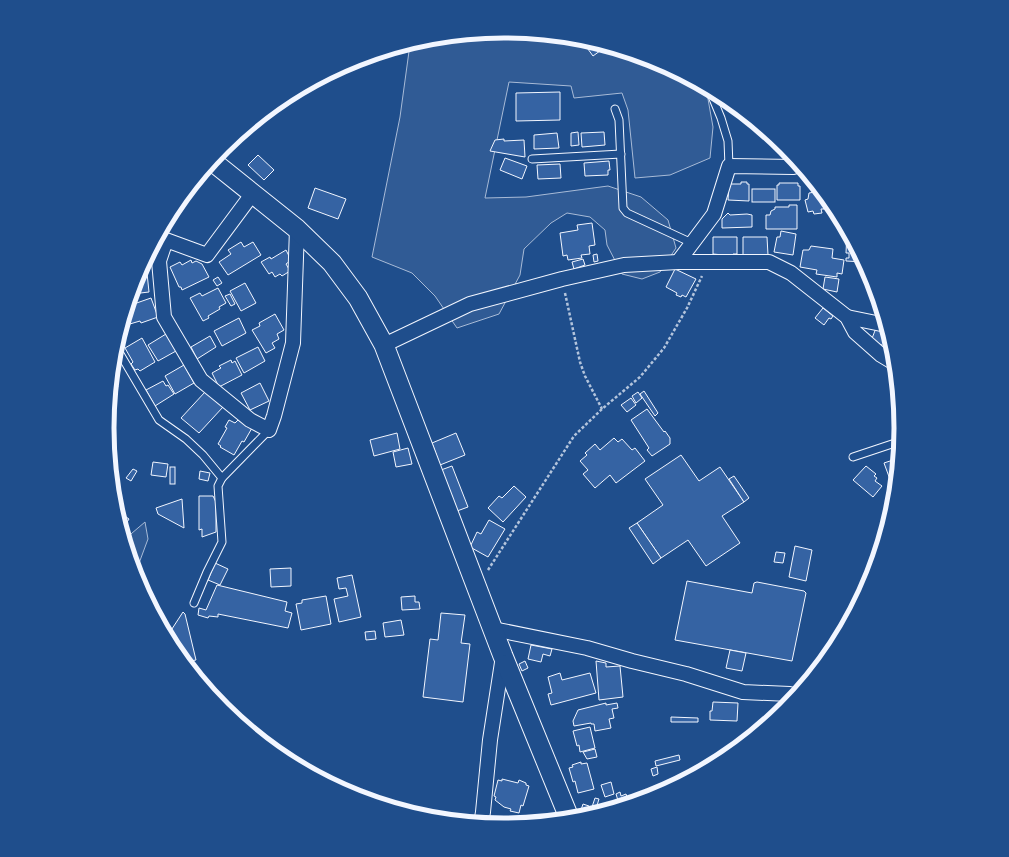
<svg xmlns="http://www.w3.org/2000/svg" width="1009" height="857" viewBox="0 0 1009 857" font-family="Literata,serif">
<rect width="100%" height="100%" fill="#1f4e8c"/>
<!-- green -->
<g fill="#305b95" stroke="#a8bbd7">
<path d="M505,31L582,39L657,61L699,84L708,99L713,127L710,158L670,175L635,178L628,110L622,93L574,98L571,86L509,82L485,198L526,197L608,186L641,197L668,220L676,248L660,272L642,279L622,274L607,245L605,230L590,217L567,213L551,223L524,249L520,275L499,314L457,328L435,296L412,273L372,257L400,117L410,44L427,39Z"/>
<path d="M145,522L148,539L135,574L125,539Z"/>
</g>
<!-- building -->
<g fill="#3563a3" stroke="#f2f6ff">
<path d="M591,41L602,45L604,48L593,56L585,45Z"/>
<path d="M560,92V120L516,121V93Z"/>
<path d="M244,131L245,132L229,152L223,148Z"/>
<path d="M578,132L579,145L571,146V133Z"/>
<path d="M604,132L605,145L582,147L581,133Z"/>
<path d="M557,133L559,148L534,149V135Z"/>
<path d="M504,139V141L524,140L525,157L490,151L495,140Z"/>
<path d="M258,155L274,170L264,180L248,165Z"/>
<path d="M505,158L527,166L522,179L500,170Z"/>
<path d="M609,161L610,170H608V175L585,176L584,163Z"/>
<path d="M560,164L561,178L538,179L537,165Z"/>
<path d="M741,182H747V184H749V201L728,200L729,184H741Z"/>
<path d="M779,183H798V186H800V200H777V185H779Z"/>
<path d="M817,185L835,208L836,210L830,211V207L827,208L826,202H823L824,209H821L822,213L814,214L813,211L808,212L805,200L808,199L809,193L815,192Z"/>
<path d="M315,188L346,199L338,219L308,208Z"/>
<rect x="752" y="189" width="23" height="13"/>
<path d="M789,205H797V229H766V215H770L771,211L775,209V207H789Z"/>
<path d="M728,213L730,215L747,214L752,215V227L722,228V219Z"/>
<path d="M592,223L595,245L589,246L590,254L581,255L582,258L568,260L567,255L563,256L560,233L578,230L577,225Z"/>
<path d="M781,231L796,234L793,255L774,252L777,237H780Z"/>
<path d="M847,232H848L864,262L846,261V258H849V253H846Z"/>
<path d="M713,237H737V254H733V256L713,254Z"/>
<path d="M743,237H767L768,255H743Z"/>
<path d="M241,242L244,247L253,242L261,255L228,275L219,262L231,254L228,250Z"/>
<path d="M811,246L833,249L832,258L844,260L842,274L837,273V277L816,274L817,270L800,267L803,250H809Z"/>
<path d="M286,250L290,258V261L286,264L290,271L282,276L280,274L275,277L272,272L269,274L261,262L270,257L271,259Z"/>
<path d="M597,254L598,261L594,262L593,255Z"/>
<path d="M583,259L585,265L574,269L572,262Z"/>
<path d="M191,260L192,263L196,261L202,264L209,277L182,290L181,287H179L170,267L180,262L182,265Z"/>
<path d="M675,269L696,279L686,297L682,295L681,297L676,295L677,293L666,287Z"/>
<path d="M139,273H147L149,292L132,294Z"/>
<path d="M218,277L222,283L217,286L213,280Z"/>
<path d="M825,277L839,279L837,292L823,289Z"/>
<path d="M245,283L256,303L241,311L230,291Z"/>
<path d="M218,288L226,303L219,307L220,309L208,316L209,318L203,321L190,298L200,293L202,296Z"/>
<path d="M230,294L235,304L231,306L225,296Z"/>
<path d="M151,298L158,317L141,323L140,321L123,326L128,306Z"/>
<path d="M823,308L833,316L831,319L829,318L824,325L815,318Z"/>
<path d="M275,314L284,330L277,334L279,339L272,343L275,348L266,353L252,330L260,326L259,323Z"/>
<path d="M239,318L246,333L222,346L214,331Z"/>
<path d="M876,328L889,333L894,351V354L881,349L882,345L871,341Z"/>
<path d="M166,334L176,351L158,361L148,345Z"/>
<path d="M210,336L216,347L197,359L191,347Z"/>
<path d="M142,338L155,362L140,371L138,369L135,370L131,364L133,362L125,348Z"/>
<path d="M258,347L265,361L244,373L236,358Z"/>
<path d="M231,360L232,363L235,361L242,375L219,387L212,373L221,368L219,366Z"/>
<path d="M184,365L194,383L175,394L165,376Z"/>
<path d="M112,376L118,387L111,390Z"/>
<path d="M163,381L166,386L168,385L174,394L155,406L146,390Z"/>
<path d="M260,383L269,401L250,410L241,393Z"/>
<path d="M644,391L658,413L655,416L640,394Z"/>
<path d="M205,392L223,407L199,433L181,418Z"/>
<path d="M638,392L642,398L636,403L632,396Z"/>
<path d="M631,398L636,405L627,412L621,405Z"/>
<path d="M647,409L664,432L665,431L670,438V444L652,456L647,450L649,448L631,420Z"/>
<path d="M229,420L235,423L238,420L252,428L244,442L242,441L234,455L220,447L221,446L218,444L227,428L225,427Z"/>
<path d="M397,433L400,449L374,456L370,440Z"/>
<path d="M456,433L465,455L440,465L432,443Z"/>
<path d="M614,438L618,442L622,439L632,450L635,448L645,461L616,483L610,475L595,488L583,474L588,470L580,461L587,455L585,453L595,444L600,450Z"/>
<path d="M408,448L412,464L396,467L393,452Z"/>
<path d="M681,455L699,481L720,467L744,502L722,516L740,543L706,566L688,540L661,558L637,523L663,505L645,479Z"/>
<path d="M899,458L897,484L892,485L884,463Z"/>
<path d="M153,462L168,464L166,477L151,475Z"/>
<path d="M452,466L468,507L457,511L441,470Z"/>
<path d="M866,466L876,474L874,476L877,478L875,481L882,486L873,497L853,480Z"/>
<rect x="170" y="467" width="5" height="17"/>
<path d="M133,469L137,471L131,481L126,478Z"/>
<path d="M200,471L210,473L208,481L199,479Z"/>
<path d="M734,476L749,498L744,502L729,479Z"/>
<path d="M514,486L526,497L503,522L488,508L499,496L502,498Z"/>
<path d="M896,488L895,504H894L889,490Z"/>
<path d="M199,496H213L216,502V532L202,537V529L199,530Z"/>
<path d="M182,499L184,528L158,514L156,508Z"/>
<path d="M116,510L129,519L122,530Z"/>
<path d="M489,520L505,529L488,557L470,547L477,532L481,534Z"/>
<path d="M637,523L661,558L653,564L629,528Z"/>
<path d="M795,546L812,550L806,581L789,577Z"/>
<path d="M776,552L785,553L783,563L774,562Z"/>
<path d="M215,563L228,569L220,585L208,580Z"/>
<path d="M291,568V586L271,587L270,569Z"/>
<path d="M352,575L361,617L339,622L334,599L348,596L346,588L339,589L337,578Z"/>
<path d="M687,581L752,593L754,583L757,582L804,591L806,593L792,661L675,640Z"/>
<path d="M217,585L287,602L285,611L292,613L288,628L218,614V617L209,616L208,618L198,615L199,608L206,610Z"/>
<path d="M326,596L331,624L301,630L296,604L302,603V600Z"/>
<path d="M415,596V602H419L420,609L402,610L401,597Z"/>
<path d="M183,612L185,614L196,660L185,662L174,649L168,635Z"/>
<path d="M441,613L465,615L461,643L470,644L463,702L423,697L430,639L438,640Z"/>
<path d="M401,620L404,635L385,637L383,623Z"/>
<path d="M375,631L376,639L366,640L365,632Z"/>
<path d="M531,645L552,649L550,656L543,654L541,662L528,659Z"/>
<path d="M730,650L746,653L742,671L726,668Z"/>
<path d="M525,661L528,668L522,671L519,664Z"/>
<path d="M596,661L606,663V667L620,666L623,697L599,700Z"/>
<path d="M196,665L199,678L198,679L188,666Z"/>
<path d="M560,673L562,680L590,673L596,693L551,705L548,694L552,693L548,677Z"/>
<path d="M713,702L738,703L737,721L710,720V711H712Z"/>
<path d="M606,703V705L617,703L618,708L612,709L614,718L609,719L611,728L595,731L594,724H591V723L574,726L573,721L578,710Z"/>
<path d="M671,717L698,718V722H671Z"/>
<path d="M590,727L595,748L580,752L579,745L577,746L573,731Z"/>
<path d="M595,749L597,757L587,759L583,752Z"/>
<path d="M679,755L680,760L656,766L655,761Z"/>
<path d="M581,762V764L587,763L594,789L578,793L575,781L573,782L569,768L573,767L572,765Z"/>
<path d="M657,767L658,774L653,776L651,769Z"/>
<path d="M502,779L518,783L519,780L526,783V785L529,786L523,806L521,805L519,813L510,811L511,809L504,807L495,800L496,797L494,796L498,780L502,781Z"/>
<path d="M611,782L614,794L605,797L601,785Z"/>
<path d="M620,792L621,796L626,794L629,804L620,807L616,794Z"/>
<path d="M595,798L599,799L595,812L591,810Z"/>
<path d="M583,804L589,806L587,815L580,813Z"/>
</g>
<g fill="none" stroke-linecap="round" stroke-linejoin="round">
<!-- lane casing -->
<g stroke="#f2f6ff" stroke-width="9">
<g id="lane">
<path d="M709,89L721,118L728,141L729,166"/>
<path d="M615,109L619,120L623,208L627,213L692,243"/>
<path d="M532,159L621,154"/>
<path d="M116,347L159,420L186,439L203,455L222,478"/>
<path d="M853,457L901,441"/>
<path d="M194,603L207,572L222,542L218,486L222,478L269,430"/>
</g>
</g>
<!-- street casing -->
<g stroke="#f2f6ff" stroke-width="16">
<g id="street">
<path d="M253,193L207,255L166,240L159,261L164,317L201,380L250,420L269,430L274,416L293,343L297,229"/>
<path d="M678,262L714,214L729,166L793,167L800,165"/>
<path d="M847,317L886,325"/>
<path d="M384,345L470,304L562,279L624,265L678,262H769L791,273L847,317L855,332L881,355L896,364"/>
<path d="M493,629L587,648L632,661L686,674L743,692L790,694"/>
<path d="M481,824L483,812L490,740L503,656"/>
</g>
</g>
<!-- secondary casing -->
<g stroke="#f2f6ff" stroke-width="21">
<path id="secondary" d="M212,161L297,229L332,263L358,298L384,345L503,656L570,820"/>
</g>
<!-- path -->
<g stroke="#b3c4dc" stroke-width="2.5" stroke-dasharray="3 2" stroke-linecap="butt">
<path d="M565,293L580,362L585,376L602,409"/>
<path d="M488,570L574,436L602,409L640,377L664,348L687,308L702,276"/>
</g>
<!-- lane -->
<use href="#lane" stroke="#1f4e8c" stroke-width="7"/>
<!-- street -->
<use href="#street" stroke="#1f4e8c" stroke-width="14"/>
<!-- secondary -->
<use href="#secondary" stroke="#1f4e8c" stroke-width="19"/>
</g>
<!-- crop -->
<path d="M0 0H1009V857H0ZM114 428a390 390 0 1 1 780 0a390 390 0 1 1-780 0Z" fill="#1f4e8c" fill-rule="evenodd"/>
<path fill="none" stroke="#f2f6ff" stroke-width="5" d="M114 428a390 390 0 1 1 780 0a390 390 0 1 1-780 0Z"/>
</svg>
